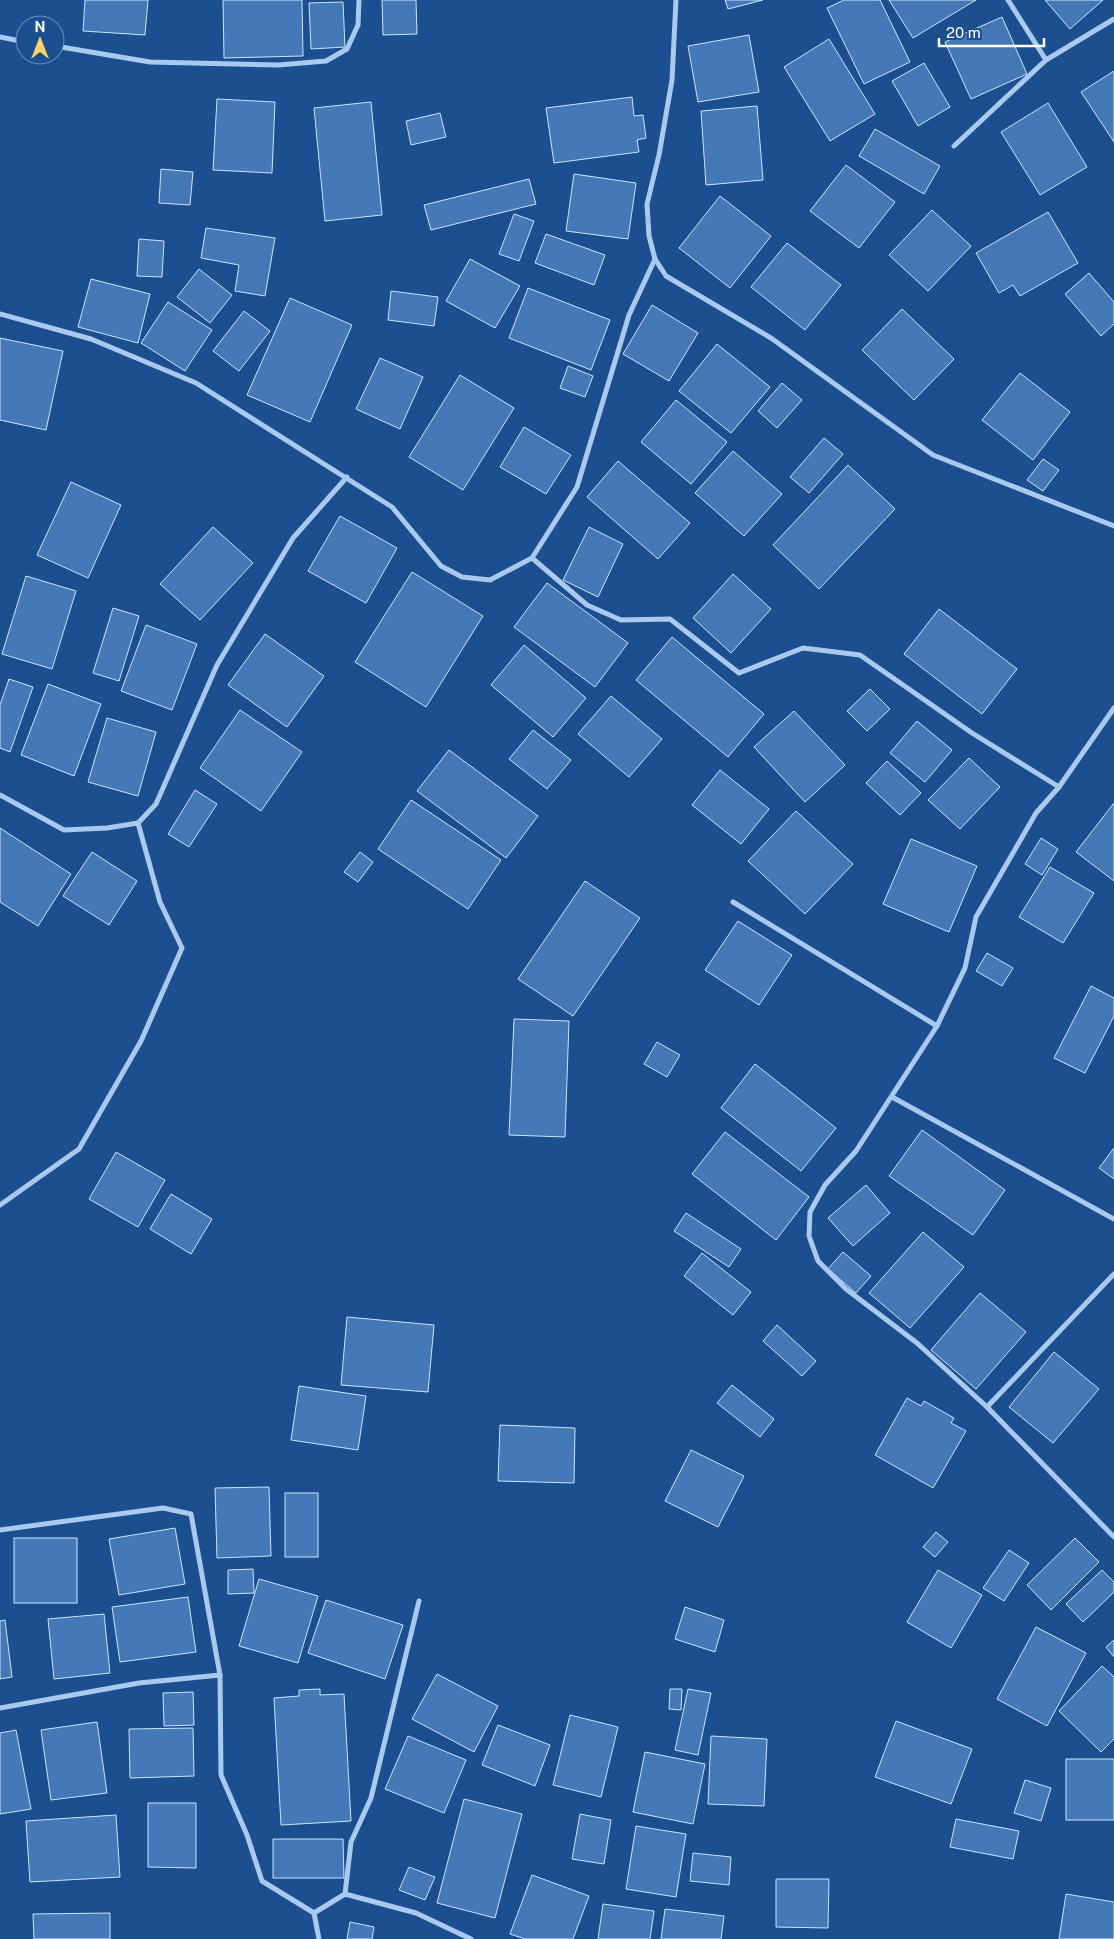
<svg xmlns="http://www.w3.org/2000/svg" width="1114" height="1939" font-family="'Public Sans',sans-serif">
  <rect width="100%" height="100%" fill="#1b4f8f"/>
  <g fill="#4478b7" stroke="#cfe3fa">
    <polygon points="85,0 148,0 145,35 83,31"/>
    <polygon points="223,0 302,0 303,56 224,58"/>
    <polygon points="382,0 416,0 417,34 383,35"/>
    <polygon points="725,0 763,0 728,9"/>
    <polygon points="844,0 880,0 910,62 864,84 827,8"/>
    <polygon points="889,0 976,0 913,38"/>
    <polygon points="1045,0 1103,0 1070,29"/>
    <polygon points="343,2 345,47 311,49 309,3"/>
    <polygon points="1002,17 1027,74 971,99 945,42"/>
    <polygon points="749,35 759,92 698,102 688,46"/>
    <polygon points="829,39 875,114 830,141 784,67"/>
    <polygon points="924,63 950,107 918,126 892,81"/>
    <polygon points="1114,71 1114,142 1081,92"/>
    <polygon points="632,97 634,116 643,115 646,138 637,140 639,152 554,163 546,108"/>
    <polygon points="217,99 275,102 272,173 213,170"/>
    <polygon points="371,102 382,215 325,221 314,108"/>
    <polygon points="1048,103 1087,167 1040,195 1001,132"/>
    <polygon points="757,106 763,180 706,185 701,111"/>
    <polygon points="440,113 446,137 411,145 406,121"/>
    <polygon points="875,129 940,166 924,194 859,156"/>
    <polygon points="846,165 895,202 859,248 810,211"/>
    <polygon points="161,169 193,172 190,205 159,203"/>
    <polygon points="574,174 636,183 628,239 566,231"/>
    <polygon points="529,179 536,204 431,230 424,205"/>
    <polygon points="720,196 771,236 730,288 679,248"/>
    <polygon points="932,210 971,246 928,291 889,255"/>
    <polygon points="1048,212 1078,263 1020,296 1013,285 999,293 976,253"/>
    <polygon points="514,214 534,221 519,261 499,254"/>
    <polygon points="206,228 275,238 265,296 235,291 239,265 201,258"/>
    <polygon points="546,234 605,255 594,285 535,263"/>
    <polygon points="139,239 164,241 162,277 137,276"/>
    <polygon points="787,243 841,285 805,330 751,287"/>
    <polygon points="470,259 520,286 495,328 446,301"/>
    <polygon points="199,269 232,295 210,323 177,297"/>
    <polygon points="1089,273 1114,302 1114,324 1101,336 1065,294"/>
    <polygon points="91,279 150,294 138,343 78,327"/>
    <polygon points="528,288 610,320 591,370 509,338"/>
    <polygon points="391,291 438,297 434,326 388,320"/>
    <polygon points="290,298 352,325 310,422 247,395"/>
    <polygon points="168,302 212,330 185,371 141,343"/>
    <polygon points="652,305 698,333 669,381 623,354"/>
    <polygon points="902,309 954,359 914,400 862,350"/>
    <polygon points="244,311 270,331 239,371 213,351"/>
    <polygon points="0,338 63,351 46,430 0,420"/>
    <polygon points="717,344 770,387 731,433 679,391"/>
    <polygon points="380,358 423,377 400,429 356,409"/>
    <polygon points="568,366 593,376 585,397 560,388"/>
    <polygon points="1020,373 1070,412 1033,460 982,420"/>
    <polygon points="460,375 514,408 463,490 409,457"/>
    <polygon points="782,383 802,400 777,428 758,411"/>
    <polygon points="676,400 727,442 691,484 641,442"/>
    <polygon points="524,427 571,455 546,494 500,467"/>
    <polygon points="824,438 843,454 809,493 790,477"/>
    <polygon points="733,451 782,494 744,536 695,493"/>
    <polygon points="1043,459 1059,470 1043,491 1027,480"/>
    <polygon points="618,461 690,523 658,559 587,497"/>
    <polygon points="848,465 895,509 819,589 773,545"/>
    <polygon points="71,482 121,505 88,578 37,555"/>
    <polygon points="340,516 397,548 366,603 308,571"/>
    <polygon points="213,527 253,563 200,620 160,584"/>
    <polygon points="589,527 623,544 598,597 563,580"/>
    <polygon points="412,572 483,616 426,707 355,662"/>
    <polygon points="733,574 771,609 731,653 693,618"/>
    <polygon points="26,576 76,591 52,669 2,654"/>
    <polygon points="547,583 628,643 595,687 514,627"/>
    <polygon points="113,608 139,616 119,681 93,673"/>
    <polygon points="939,609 1017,669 982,714 904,654"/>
    <polygon points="146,625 197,644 172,710 121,691"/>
    <polygon points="265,634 324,676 287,727 228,685"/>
    <polygon points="672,637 764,714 728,757 636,680"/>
    <polygon points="524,645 586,698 553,737 491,685"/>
    <polygon points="9,679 33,687 10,752 0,748 0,705"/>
    <polygon points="48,684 101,704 74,776 21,755"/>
    <polygon points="870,689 890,709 867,731 847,711"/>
    <polygon points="611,696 662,739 629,777 578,734"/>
    <polygon points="240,710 302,752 261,811 200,768"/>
    <polygon points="794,711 845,765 805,802 754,747"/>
    <polygon points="107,718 156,732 138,796 88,782"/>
    <polygon points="917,721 952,750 925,782 890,753"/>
    <polygon points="533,730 571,760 547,789 509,759"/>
    <polygon points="449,750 538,816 506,858 417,791"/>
    <polygon points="969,758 1000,787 960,829 928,800"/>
    <polygon points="887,761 921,793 900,815 866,783"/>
    <polygon points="720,770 769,809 741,844 692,805"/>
    <polygon points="195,790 217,804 189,847 168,834"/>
    <polygon points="411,800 501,860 468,909 378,849"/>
    <polygon points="1114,803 1114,881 1076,852"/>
    <polygon points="796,811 853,864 805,914 748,861"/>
    <polygon points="0,828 71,874 38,926 0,902"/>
    <polygon points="1041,838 1058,849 1042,875 1025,864"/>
    <polygon points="911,839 977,866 949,932 883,904"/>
    <polygon points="92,852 137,881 109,925 63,896"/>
    <polygon points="360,852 373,862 358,882 344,872"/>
    <polygon points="1050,867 1094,893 1063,943 1019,917"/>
    <polygon points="585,881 640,918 573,1016 518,979"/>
    <polygon points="738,921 792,955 759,1005 705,970"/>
    <polygon points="987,953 1013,968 1002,986 976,971"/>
    <polygon points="1091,986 1114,998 1114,1016 1085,1073 1054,1058"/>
    <polygon points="514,1019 569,1021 565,1137 509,1135"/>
    <polygon points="657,1042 680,1055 667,1077 644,1064"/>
    <polygon points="755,1064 836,1128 801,1171 721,1108"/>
    <polygon points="922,1130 1005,1190 973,1235 889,1176"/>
    <polygon points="725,1132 809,1197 776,1240 692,1174"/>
    <polygon points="1114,1148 1114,1179 1099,1168"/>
    <polygon points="116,1152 165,1180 138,1227 89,1199"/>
    <polygon points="866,1185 890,1213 853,1246 828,1218"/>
    <polygon points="171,1194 212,1219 191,1254 150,1229"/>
    <polygon points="686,1213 741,1249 729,1267 674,1231"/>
    <polygon points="923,1232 964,1267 910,1328 869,1293"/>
    <polygon points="843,1252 871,1276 856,1293 828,1269"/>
    <polygon points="702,1253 751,1292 733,1315 684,1276"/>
    <polygon points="980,1293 1026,1332 976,1389 931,1350"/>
    <polygon points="347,1317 434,1325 428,1392 341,1385"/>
    <polygon points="777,1325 816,1361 802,1376 763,1341"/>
    <polygon points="1054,1352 1099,1389 1053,1443 1009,1407"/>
    <polygon points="732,1385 774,1419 760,1437 717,1403"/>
    <polygon points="299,1386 366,1396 358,1450 291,1440"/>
    <polygon points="907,1398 921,1406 924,1401 954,1418 951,1423 966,1431 933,1488 875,1455"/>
    <polygon points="500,1425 575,1428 574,1483 498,1481"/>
    <polygon points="691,1450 744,1476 718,1527 665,1501"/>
    <polygon points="269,1487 271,1556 217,1558 215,1488"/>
    <rect x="285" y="1493" width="33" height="64"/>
    <polygon points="175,1528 185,1584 119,1595 109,1539"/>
    <polygon points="936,1532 948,1542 935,1557 923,1547"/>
    <rect x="14" y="1538" width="63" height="65"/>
    <polygon points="1075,1538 1099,1562 1051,1610 1027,1585"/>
    <polygon points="1009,1550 1029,1563 1004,1601 983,1588"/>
    <polygon points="253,1569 254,1593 228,1594 228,1570"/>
    <polygon points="938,1570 982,1595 951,1648 907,1622"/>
    <polygon points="1102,1570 1114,1582 1114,1592 1083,1622 1066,1604"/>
    <polygon points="259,1579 318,1596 298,1663 239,1646"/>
    <polygon points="188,1597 196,1652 120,1662 112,1607"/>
    <polygon points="326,1600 403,1625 385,1679 308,1653"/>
    <polygon points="685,1607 724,1620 715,1652 675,1639"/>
    <polygon points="104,1614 110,1673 54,1679 48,1619"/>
    <polygon points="5,1620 12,1677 0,1679 0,1621"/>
    <polygon points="1036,1627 1086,1653 1047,1726 997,1699"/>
    <polygon points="1114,1640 1114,1657 1106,1647"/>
    <polygon points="1102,1666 1114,1677 1114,1739 1101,1752 1059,1711"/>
    <polygon points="437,1674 498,1706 474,1752 412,1719"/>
    <polygon points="320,1689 320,1695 344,1694 351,1821 281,1825 274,1698 299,1696 299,1690"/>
    <polygon points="670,1689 682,1689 681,1710 669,1709"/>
    <polygon points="688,1689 711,1693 698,1755 675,1750"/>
    <polygon points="193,1692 194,1725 164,1726 163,1693"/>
    <polygon points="570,1715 618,1727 601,1797 553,1785"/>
    <polygon points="896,1721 972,1749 951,1804 875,1777"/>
    <polygon points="97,1722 107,1793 51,1800 41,1730"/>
    <polygon points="498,1725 550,1745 535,1786 482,1765"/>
    <polygon points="193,1728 194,1776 130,1778 129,1729"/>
    <polygon points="16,1730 31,1809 0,1814 0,1733"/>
    <polygon points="408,1736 466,1760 444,1813 385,1789"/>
    <polygon points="711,1736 767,1739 764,1806 708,1804"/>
    <polygon points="645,1752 705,1764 693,1824 633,1812"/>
    <rect x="1066" y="1759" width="48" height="61"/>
    <polygon points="1025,1780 1051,1788 1041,1821 1014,1813"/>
    <polygon points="464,1799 522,1814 495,1918 437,1903"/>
    <polygon points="148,1803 196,1803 196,1868 148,1867"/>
    <polygon points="580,1814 611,1820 604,1864 572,1859"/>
    <polygon points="116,1815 120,1877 30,1882 26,1821"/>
    <polygon points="956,1819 1019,1831 1013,1859 950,1847"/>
    <polygon points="636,1826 686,1834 676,1897 626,1889"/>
    <polygon points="273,1839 343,1839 344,1878 273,1878"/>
    <polygon points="693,1853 731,1857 729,1885 690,1881"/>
    <polygon points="409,1867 435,1877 425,1900 399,1890"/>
    <polygon points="532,1875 589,1896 573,1939 525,1939 510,1934"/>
    <polygon points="776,1879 829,1879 828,1928 776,1927"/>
    <polygon points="1066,1894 1114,1902 1114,1939 1059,1939"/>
    <polygon points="603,1904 654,1911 650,1939 598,1939"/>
    <polygon points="665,1909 724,1916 721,1939 661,1939"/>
    <polygon points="110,1913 110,1939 34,1939 33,1914"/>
    <polygon points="350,1922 374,1927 372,1939 347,1939"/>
  </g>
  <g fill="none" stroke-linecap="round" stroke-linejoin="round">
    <g stroke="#a9c9ee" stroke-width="5">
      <polyline points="676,0 672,80 659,155 647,204 649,236 655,259 666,276 771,338 933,455 1114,526"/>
      <polyline points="1008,0 1046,60"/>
      <polyline points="0,37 25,42"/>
      <polyline points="55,46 150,62 278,65 326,61 347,49 358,25 359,0"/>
      <polyline points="954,146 1046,60 1114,19"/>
      <polyline points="0,314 91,339 196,383 392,507 441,566 462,577 490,580 532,558 577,487 629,315 655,259"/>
      <polyline points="532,558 587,605 621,620 670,619 739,673 803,648 860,655 972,733 1059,787"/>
      <polyline points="1114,708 1059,787 1036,813 976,917 965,968 937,1026 856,1151 825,1185 810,1212 809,1236 818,1261 846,1289 917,1343 987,1407 1114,1537"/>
      <polyline points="0,795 64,830 107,828 138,823 156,804 217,665 293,538 347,477"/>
      <polyline points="733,902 937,1026"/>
      <polyline points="892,1097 1114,1219"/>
      <polyline points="0,1205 79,1149 141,1041 182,948 160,902 138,823"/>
      <polyline points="987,1407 1114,1274"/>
      <polyline points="0,1530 163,1508 191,1514 220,1675"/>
      <polyline points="0,1708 139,1683 220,1675 221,1775 247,1835 262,1881 314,1913 319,1939"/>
      <polyline points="345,1894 416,1913 471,1939"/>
      <polyline points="314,1913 345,1894 351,1842 371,1798 419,1601"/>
    </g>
  </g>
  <g transform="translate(40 40)"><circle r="24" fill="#1b4f8f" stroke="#7695bc"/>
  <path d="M0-4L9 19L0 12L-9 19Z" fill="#ffd166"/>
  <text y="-8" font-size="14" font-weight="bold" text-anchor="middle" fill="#ffffff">N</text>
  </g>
  <path d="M939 38v8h105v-8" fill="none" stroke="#ffffff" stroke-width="2.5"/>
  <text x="946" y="38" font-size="15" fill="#ffffff" stroke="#1b4f8f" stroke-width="4" paint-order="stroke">20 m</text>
</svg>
